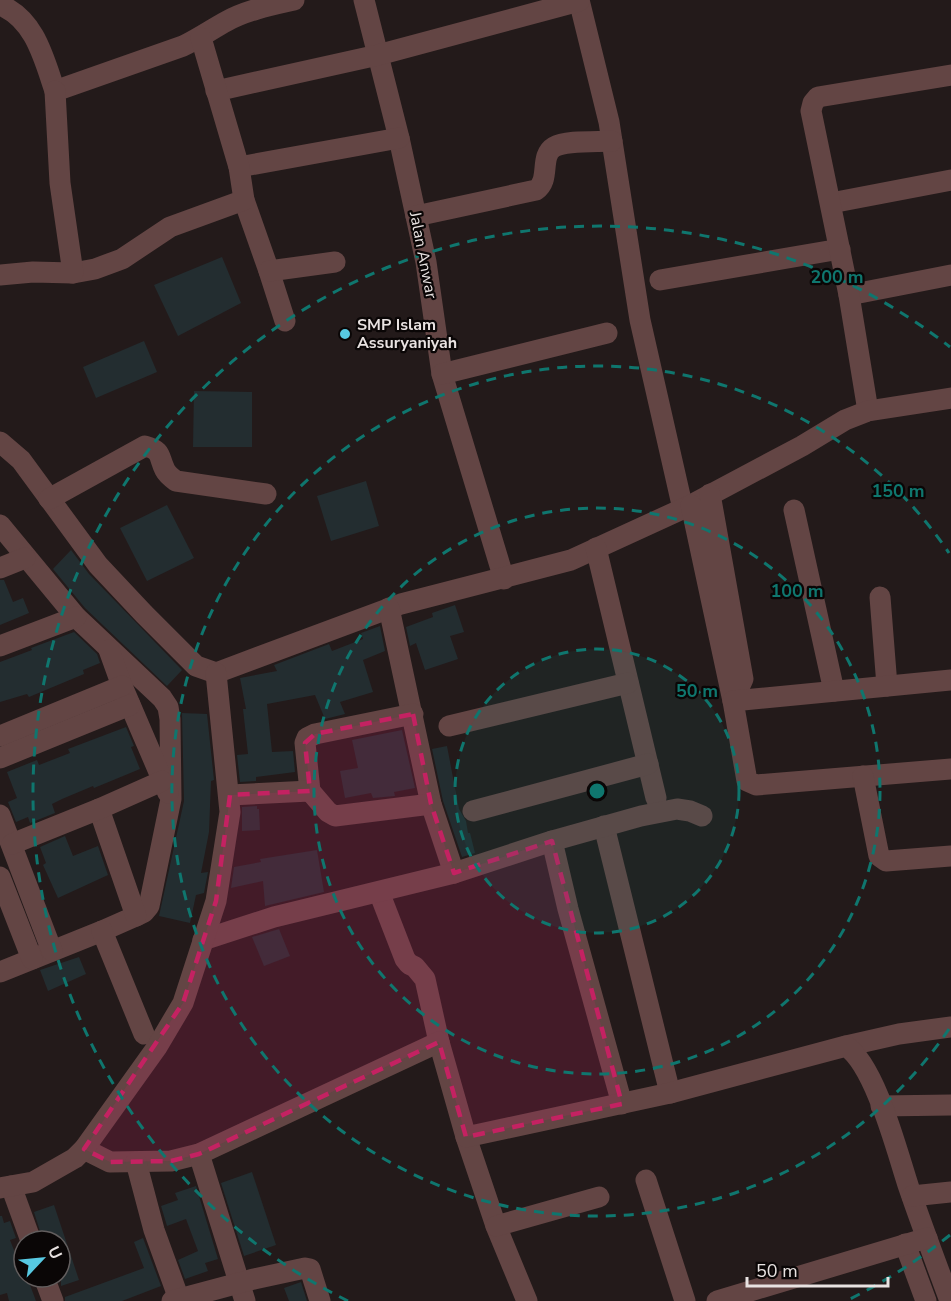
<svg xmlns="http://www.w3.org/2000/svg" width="951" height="1301" font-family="'Nunito Sans',sans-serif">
  <rect width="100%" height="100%" fill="#231a1a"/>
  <g fill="#232d30">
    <polygon points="222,257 241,303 178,336 154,285"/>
    <polygon points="144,341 157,372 96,398 83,367"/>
    <polygon points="194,391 252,392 252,447 193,447"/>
    <polygon points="366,481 379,526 331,541 317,496"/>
    <polygon points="167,505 194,558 147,581 120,528"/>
    <polygon points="71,550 89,574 182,670 167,686 85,608 53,569"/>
    <polygon points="0,580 4,580 13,602 23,598 29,613 0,625"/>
    <polygon points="455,605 464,632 450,636 458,659 425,670 416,643 410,646 406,627 433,617 432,613"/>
    <polygon points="380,626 385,651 363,660 373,692 340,702 345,714 325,719 315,695 267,704 272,752 293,751 295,772 256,777 256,781 240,782 237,755 248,754 243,709 246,709 240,678 277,671 274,665 329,644 332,651 363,639 361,633"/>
    <polygon points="74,632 97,654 100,663 83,670 84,674 29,697 27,694 0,702 0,662 32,650 31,648"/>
    <polygon points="182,713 207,714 214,780 211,781 209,832 201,873 208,872 204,893 196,895 190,923 159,916 184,801"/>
    <polygon points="126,727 134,746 131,747 140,769 94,788 93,786 62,799 52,804 55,813 30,823 28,817 16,822 8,802 17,798 7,772 37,760 39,765 70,753 68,749"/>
    <polygon points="402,730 415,788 394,792 395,796 373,798 371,793 345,798 340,771 358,768 352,740"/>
    <polygon points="447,746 459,809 466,821 468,833 470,833 475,853 462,857 443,801 432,749"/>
    <polygon points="257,806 257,809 259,809 260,830 242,831 242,807"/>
    <polygon points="65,836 73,856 98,846 108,875 58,898 43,865 46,863 40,847"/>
    <polygon points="317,850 324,892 265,906 263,881 231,888 234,867 261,862 260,859"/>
    <polygon points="279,929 290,956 264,966 252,937"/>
    <polygon points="79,957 86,974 48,991 40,970"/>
    <polygon points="252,1172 276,1245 244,1256 221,1183"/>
    <polygon points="196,1186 218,1259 205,1263 208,1271 185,1279 178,1260 198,1251 186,1219 167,1226 161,1206 178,1200 175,1193"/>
    <polygon points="54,1205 79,1280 61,1286 60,1241 43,1241 34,1212"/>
    <polygon points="0,1216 2,1216 4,1223 10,1221 16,1238 10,1240 21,1268 24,1267 24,1277 27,1277 36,1301 9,1301 7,1293 0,1295"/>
    <polygon points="143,1238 161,1286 122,1301 65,1301 65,1297 144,1268 134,1242"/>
    <polygon points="301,1282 307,1301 289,1301 284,1288"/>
  </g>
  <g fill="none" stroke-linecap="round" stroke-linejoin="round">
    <g stroke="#634544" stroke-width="21">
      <polyline points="364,0 399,138 426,262 442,374 504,579"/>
      <polyline points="579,0 609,122 640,320 683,509"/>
      <path d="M0,5c35,14 44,54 55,86l128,-45c15,-7 29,-17 44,-25 20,-11 45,-16 67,-21"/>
      <polyline points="216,91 378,55 579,1"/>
      <polyline points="239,167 399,138"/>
      <polyline points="244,200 269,271 285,321"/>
      <polyline points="831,203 951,180"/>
      <path d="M416,216l120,-26c15,-10 3,-34 18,-43 12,-7 43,-5 58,-6"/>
      <polyline points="269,271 335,262"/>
      <polyline points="73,273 95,269 122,259 170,227 244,200 239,167 201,38"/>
      <polyline points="0,275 33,272 73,273 60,183 55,91"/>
      <polyline points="660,280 840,249"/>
      <polyline points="849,295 951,275"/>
      <polyline points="442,374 607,333"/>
      <polyline points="868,411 849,295 811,111 813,103 818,97 951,75"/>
      <polyline points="0,442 21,460 98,565 144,614 196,666 216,673 401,604 571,560 691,505 802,446 845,420 868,411 951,398"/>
      <path d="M49,499l96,-53c18,5 13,10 20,24 2,4 7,8 11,11l90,13"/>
      <polyline points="691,505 733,701 743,679 710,494"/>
      <polyline points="794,510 834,691"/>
      <polyline points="0,525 76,617 162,698 168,707 170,719 171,799 149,906 144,912 136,916 102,931 0,972"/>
      <polyline points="596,548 656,798"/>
      <polyline points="0,568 25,558"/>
      <polyline points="880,597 887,686"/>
      <polyline points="389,608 431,804 454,873"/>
      <polyline points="0,646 76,617"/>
      <polyline points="109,650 122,686 168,793"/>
      <polyline points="951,680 733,701 747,781 756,785 951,769"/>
      <polyline points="413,714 315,734 307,738 305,743 310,791 328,812 335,816 431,804"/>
      <polyline points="449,726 628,683"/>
      <polyline points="0,736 122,686"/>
      <polyline points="0,758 130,705"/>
      <polyline points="863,776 879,856 886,861 951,856"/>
      <polyline points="230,795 310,791"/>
      <polyline points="99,809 136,916"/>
      <polyline points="473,811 648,764"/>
      <polyline points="0,815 52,951"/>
      <polyline points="604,826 670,1093"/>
      <polyline points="552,841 568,909 622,1104"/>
      <polyline points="12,844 99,809 162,781"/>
      <polyline points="0,877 32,959"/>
      <polyline points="379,892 405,959 409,964 415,967 425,979 439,1042 466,1137 496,1226 527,1301"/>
      <polyline points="102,931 144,1034"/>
      <polyline points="203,940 274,917 454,873 552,841 641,816 677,809 690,811 702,816"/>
      <polyline points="846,1046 899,1034 951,1027"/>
      <polyline points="881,1106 951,1105"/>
      <path d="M466,1137l204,-44 176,-47c30,21 51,106 63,142 13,38 27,75 41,113"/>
      <polyline points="84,1149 110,1162 171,1161 199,1154 439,1042"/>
      <polyline points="199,1154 245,1301"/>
      <polyline points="136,1162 154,1230 179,1299"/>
      <polyline points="646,1180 685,1301"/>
      <polyline points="11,1186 31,1241"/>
      <polyline points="0,1188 33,1182 75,1158 84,1149 157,1047 183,1003 216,901 230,812 216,673"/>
      <polyline points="912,1196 951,1192"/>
      <polyline points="496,1226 599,1197"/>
      <polyline points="905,1244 926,1301"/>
      <polyline points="44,1277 53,1301"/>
      <polyline points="172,1301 254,1279 305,1268 310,1269 320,1301"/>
      <polyline points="717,1301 927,1238"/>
    </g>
  </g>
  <path fill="#c42262" fill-opacity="0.2" stroke="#c42262" stroke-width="4.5" stroke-dasharray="12 8" stroke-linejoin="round" d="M413,714l18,90 23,69 98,-32 70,263 -156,33 -27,-95 -240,112 -28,7 -61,1 -26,-13 99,-146 33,-102 14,-106 80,-4 -5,-48 10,-9z"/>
  <circle cx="597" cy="791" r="142" fill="#0f766e" fill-opacity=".12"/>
  <g fill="none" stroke="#0f766e" stroke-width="3" stroke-dasharray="10 8">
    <circle cx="597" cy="791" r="142"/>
    <circle cx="597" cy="791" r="283"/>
    <path d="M949 1029A425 425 0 1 1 949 553"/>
    <path d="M950 1235A567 567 0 0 1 846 1301M348 1301A567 567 0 1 1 950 347"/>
  </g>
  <circle fill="#57c9e2" stroke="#0a0606" stroke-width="2" cx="345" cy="334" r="6"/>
  <g text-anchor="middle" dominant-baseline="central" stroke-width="4.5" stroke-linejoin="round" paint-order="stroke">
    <g font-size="16" fill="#e8e2e1" stroke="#0a0606">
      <text transform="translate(423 255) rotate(79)">Jalan Anwar</text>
    </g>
    <g font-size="16" font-weight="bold" fill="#e8e2e1" stroke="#0a0606" text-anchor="start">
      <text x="357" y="325">SMP Islam<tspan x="357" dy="18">Assuryaniyah</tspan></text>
    </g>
  </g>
  <circle cx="597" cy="791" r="9" fill="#0f766e" stroke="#0a0606" stroke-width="3"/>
  <g font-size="18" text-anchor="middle" font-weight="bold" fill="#0f766e" stroke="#0a0606" stroke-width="4.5" stroke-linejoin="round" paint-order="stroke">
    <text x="837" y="283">200 m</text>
    <text x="898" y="497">150 m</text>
    <text x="797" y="597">100 m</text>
    <text x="697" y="697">50 m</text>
  </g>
  <g transform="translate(42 1259) rotate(64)"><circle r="28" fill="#0a0606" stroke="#635e5e" stroke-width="1.5"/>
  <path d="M0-4.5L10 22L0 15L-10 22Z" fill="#57c9e2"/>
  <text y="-9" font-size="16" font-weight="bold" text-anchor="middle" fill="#e8e2e1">U</text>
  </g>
  <path d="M747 1277v9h141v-9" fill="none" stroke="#e8e2e1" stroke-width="3"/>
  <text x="756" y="1277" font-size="18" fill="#e8e2e1" stroke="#0a0606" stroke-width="4.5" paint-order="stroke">50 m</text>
</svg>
